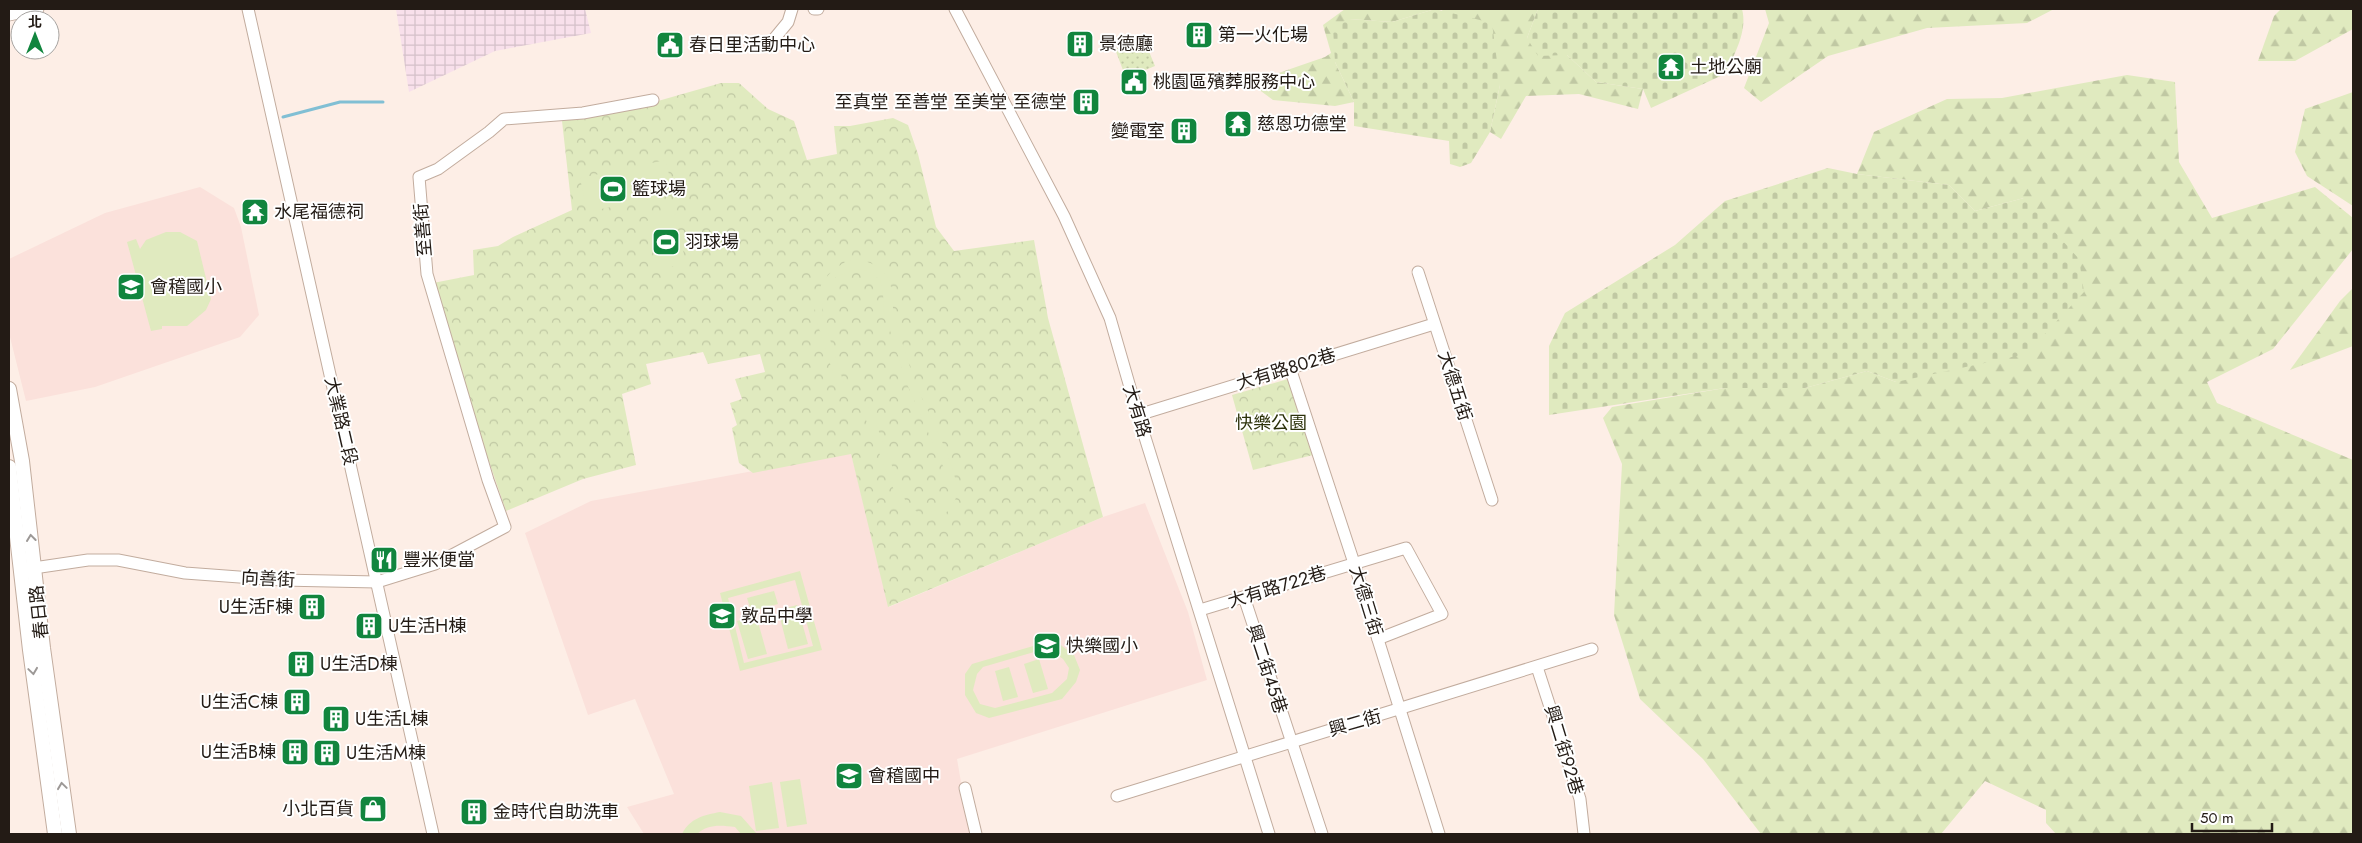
<svg xmlns="http://www.w3.org/2000/svg" width="2362" height="843" font-family="Jost,'Noto Sans TC',sans-serif">
  <defs>
    <pattern id="industrial-grid" width="8" height="8" patternUnits="userSpaceOnUse" patternTransform="scale(1.25)"><rect width="8" height="8" fill="#f8e0eb"/><path d="M0 4h8M4 0v8" fill="none" stroke="#d4c0c9"/></pattern>
    <pattern id="grass-dots" width="8" height="8" patternUnits="userSpaceOnUse" patternTransform="scale(1.25)"><rect width="8" height="8" fill="#e0eabf"/><path d="M2 2h.1M6 6h.1" fill="none" stroke="#c0c8a3" stroke-width="1.8" stroke-linecap="round"/></pattern>
    <pattern id="forest-firs" width="22" height="20" patternUnits="userSpaceOnUse" patternTransform="scale(1.25)"><rect width="22" height="20" fill="#e0eabf"/><path d="M5 1l3.5 6h-7zM16 11l3.5 6h-7z" fill="#c0c8a3"/></pattern>
    <pattern id="cemetery-stones" width="16" height="16" patternUnits="userSpaceOnUse" patternTransform="scale(1.25)"><rect width="16" height="16" fill="#e0eabf"/><path d="M2 7V4a2 2 0 0 1 4 0v3zM10 15v-3a2 2 0 0 1 4 0v3z" fill="#c0c8a3"/></pattern>
    <pattern id="park-crowns" width="20" height="18" patternUnits="userSpaceOnUse" patternTransform="scale(1.25)"><rect width="20" height="18" fill="#e0eabf"/><path d="M2 6a3 3 0 1 1 6 0M12 15a3 3 0 1 1 6 0" fill="none" stroke="#c0c8a3"/></pattern>
  </defs>
  <rect width="100%" height="100%" fill="#fdeee6"/>
  <polygon fill="url(#industrial-grid)" points="396,9 585,9 591,33 495,51 409,92"/>
  <g fill="#fbe1db">
    <polygon points="200,187 234,208 241,227 259,315 240,337 95,387 26,401 9,333 9,259 105,213"/>
    <polygon points="851,453 889,607 1103,517 1145,503 1188,612 1207,680 957,759 970,834 644,834 627,807 674,794 635,699 588,715 525,533 591,501"/>
  </g>
  <polygon fill="url(#grass-dots)" points="1143,37 1155,66 1126,78 1115,49"/>
  <g fill="url(#forest-firs)">
    <polygon points="1345,9 1435,9 1392,22 1349,19 1335,62 1354,102 1335,106 1273,100 1250,83 1325,57 1331,53 1323,25"/>
    <polygon points="1441,9 1538,9 1527,38 1567,55 1596,82 1643,89 1638,109 1579,94 1526,96 1501,139 1490,132 1500,85"/>
    <polygon points="1765,9 2054,9 2027,23 1927,28 1828,56 1761,102 1744,88 1769,23"/>
    <polygon points="2281,9 2353,9 2353,29 2295,61 2258,61 2274,16"/>
    <polygon points="2127,75 2175,82 2179,162 2212,218 2315,187 2353,218 2353,249 2273,349 2207,382 2217,403 2353,460 2353,834 2056,834 2046,823 2046,810 1985,781 1941,834 1761,834 1703,759 1640,699 1614,615 1622,464 1603,418 1612,407 1725,388 1805,388 1867,371 1896,382 2024,198 1975,211 1949,185 1857,174 1874,132 1947,99 2002,98"/>
    <polygon points="2353,92 2353,206 2307,176 2295,152 2305,109"/>
    <polygon points="2353,288 2353,346 2290,370 2340,301"/>
  </g>
  <g fill="url(#cemetery-stones)">
    <polygon points="1435,9 1492,23 1500,85 1490,132 1471,163 1460,167 1450,164 1449,141 1354,126 1354,102 1335,62 1333,27 1349,19 1392,22"/>
    <path d="M1538,9h204c6,22 -8,46 -17,65l-74,34 -8,-19 -47,-7 -29,-27 -29,1 -11,-18z"/>
    <polygon points="1828,168 1857,174 1949,185 1975,211 2024,198 2079,259 2084,292 2026,354 1896,382 1867,371 1805,388 1725,388 1549,415 1549,346 1565,313 1675,245 1725,201"/>
  </g>
  <g fill="url(#park-crowns)">
    <polygon points="721,83 739,83 768,109 794,121 807,160 837,154 834,126 850,126 893,118 908,125 918,154 936,227 954,251 1034,240 1048,318 1103,517 888,607 851,454 753,473 739,463 732,428 737,425 730,403 742,399 735,379 765,372 760,354 708,364 703,352 646,364 651,384 622,394 636,465 583,479 506,511 471,409 433,283 474,275 473,250 498,246 513,237 572,210 562,121 623,111"/>
    <polygon points="1288,379 1313,455 1253,470 1232,395"/>
  </g>
  <g fill="#e0eabf" fill-rule="evenodd">
    <polygon points="666,160 673,194 587,212 580,178"/>
    <polygon points="674,214 686,263 658,270 646,221"/>
    <polygon points="166,232 180,232 197,241 211,299 206,310 187,326 162,326 162,329 151,331 127,242 136,239 140,249 146,240"/>
    <path d="M859,259c10,3 23,8 28,17 7,12 4,25 7,37 5,22 13,44 20,66 10,27 44,87 43,113 -1,17 -21,33 -38,28 -8,-2 -13,-6 -18,-12l-37,-93 -6,-10 -20,-16 -22,-70 -2,-19 9,-19 9,-10 13,-9zM856,269l12,2 12,9 3,14 1,18 23,72 39,89 4,19 -3,9 -8,8 -17,6 -15,-10 -36,-94 -8,-11 -18,-13 -22,-70 -1,-16 9,-16 5,-8z"/>
    <path d="M800,571l22,79 -82,21 -20,-78zM795,580l18,66 -69,17 -16,-65z"/>
    <polygon points="774,591 778,604 751,611 747,598"/>
    <polygon points="797,605 808,644 788,649 778,610"/>
    <polygon points="756,615 767,654 748,659 737,621"/>
    <path d="M1054,640l20,15 6,15 -4,12 -14,17 -73,19 -13,-5 -11,-18v-21l7,-10zM1048,648l15,11 6,9 -2,11 -15,14 -57,15 -15,-4 -7,-14 4,-16 6,-7z"/>
    <polygon points="1039,659 1048,689 1033,693 1024,664"/>
    <polygon points="1009,667 1018,697 1003,701 995,671"/>
    <polygon points="800,779 807,824 787,827 780,782"/>
    <polygon points="772,782 779,828 756,831 749,786"/>
    <path d="M720,812l21,4 16,18h-16l-6,-7c-15,-2 -27,-3 -38,7h-15c8,-16 22,-19 38,-22z"/>
  </g>
  <g fill="none" stroke-linecap="round" stroke-linejoin="round">
    <polyline stroke="#81bfd4" stroke-width="3" points="283,117 340,102 383,102"/>
    <defs>
      <g id="minor">
        <polyline points="248,9 433,834"/>
        <polyline points="814,9 818,9"/>
        <polyline points="955,9 1064,216 1110,318 1138,415 1269,834"/>
        <polyline points="9,15 38,9"/>
        <polyline points="769,45 788,22 792,9"/>
        <polyline points="1418,272 1492,500"/>
        <polyline points="1290,368 1354,563 1439,834"/>
        <polyline points="1138,415 1434,324"/>
        <polyline points="27,569 88,560 118,560 185,573 281,580 377,582 435,564 505,527 488,480 427,274 419,177 438,169 489,132 504,119 583,113 653,100"/>
        <polyline points="1244,597 1322,834"/>
        <polyline points="1200,610 1406,548 1442,614 1378,639"/>
        <polyline points="1537,667 1580,799 1584,834"/>
        <polyline points="965,788 976,834"/>
        <path d="M1117,796c158,-50 317,-97 475,-147"/>
      </g>
      <g id="major">
        <polyline points="9,389 22,461 43,648 69,834"/>
        <polyline points="9,467 30,650 55,834"/>
      </g>
    </defs>
    <use href="#minor" stroke="#c2ac9e" stroke-width="13"/>
    <use href="#major" stroke="#c2ac9e" stroke-width="16"/>
    <use href="#minor" stroke="#fff" stroke-width="11"/>
    <use href="#major" stroke="#fff" stroke-width="14"/>
  </g>
  <defs><path id="oneway-chevron" d="M-2-3.5L2.5 0L-2 3.5" fill="none" stroke-width="1.6" stroke-linecap="round" stroke-linejoin="round" transform="scale(1.25)"/></defs>
  <g stroke="#9c9896">
    <use href="#oneway-chevron" transform="translate(31 538) rotate(-97)"/>
    <use href="#oneway-chevron" transform="translate(33 671) rotate(82)"/>
    <use href="#oneway-chevron" transform="translate(62 786) rotate(-98)"/>
  </g>
  <defs>
    <symbol id="building-square" viewBox="-11 -11 22 22"><rect x="-9" y="-9" width="18" height="18" rx="4" fill="#11853e" stroke="#fff"/><path d="M-4-6H4V6H1V3H-1V6H-4ZM-2.5-4.3h1.7v1.8h-1.7ZM.8-4.3h1.7v1.8H.8ZM-2.5-1h1.7V.8h-1.7ZM.8-1h1.7V.8H.8Z" fill="#fff"/></symbol>
    <symbol id="civic-square" viewBox="-11 -11 22 22"><rect x="-9" y="-9" width="18" height="18" rx="4" fill="#11853e" stroke="#fff"/><path d="M-.6-6.5H3V-4.5H.6V-3L4-1V1h2V6H-6V1h2V-1L-.6-3ZM-1.2 2.5V6h2.4V2.5Z" fill="#fff"/></symbol>
    <symbol id="temple-square" viewBox="-11 -11 22 22"><rect x="-9" y="-9" width="18" height="18" rx="4" fill="#11853e" stroke="#fff"/><path d="M0-6L5-2H3V0L6.5 2.5H4V6H1.5V3h-3V6H-4V2.5H-6.5L-3 0V-2H-5Z" fill="#fff"/></symbol>
    <symbol id="stadium-square" viewBox="-11 -11 22 22"><rect x="-9" y="-9" width="18" height="18" rx="4" fill="#11853e" stroke="#fff"/><path d="M0-5a6.5 5 0 1 0 0 10a6.5 5 0 1 0 0-10ZM-3.5-1.8h7v3.6h-7Z" fill="#fff"/></symbol>
    <symbol id="school-square" viewBox="-11 -11 22 22"><rect x="-9" y="-9" width="18" height="18" rx="4" fill="#11853e" stroke="#fff"/><path d="M0-5L7-2L0 1L-7-2ZM-4 1L0 2.5L4 1V4Q0 6-4 4Z" fill="#fff"/></symbol>
    <symbol id="restaurant-square" viewBox="-11 -11 22 22"><rect x="-9" y="-9" width="18" height="18" rx="4" fill="#11853e" stroke="#fff"/><path d="M-5-6h1v4h1v-4h1v4h1v-4h1v5L-1.5 .5V6h-2V.5L-5-1ZM5-6V6H3V1.5H1.5Q1.5-4 5-6Z" fill="#fff"/></symbol>
    <symbol id="shop-square" viewBox="-11 -11 22 22"><rect x="-9" y="-9" width="18" height="18" rx="4" fill="#11853e" stroke="#fff"/><path d="M-5-2.5h2.3a2.7 3.5 0 0 1 5.4 0H5L5.5 6h-11ZM-1.5-2.5h3a1.5 2.3 0 0 0-3 0Z" fill="#fff"/></symbol>
  </defs>
  <g fill-rule="evenodd">
    <use href="#building-square" x="1183" y="19" width="32" height="32"/>
    <use href="#building-square" x="1064" y="28" width="32" height="32"/>
    <use href="#civic-square" x="654" y="29" width="32" height="32"/>
    <use href="#temple-square" x="1655" y="51" width="32" height="32"/>
    <use href="#civic-square" x="1118" y="66" width="32" height="32"/>
    <use href="#building-square" x="1070" y="86" width="32" height="32"/>
    <use href="#temple-square" x="1222" y="108" width="32" height="32"/>
    <use href="#building-square" x="1168" y="115" width="32" height="32"/>
    <use href="#stadium-square" x="597" y="173" width="32" height="32"/>
    <use href="#temple-square" x="239" y="196" width="32" height="32"/>
    <use href="#stadium-square" x="650" y="226" width="32" height="32"/>
    <use href="#school-square" x="115" y="271" width="32" height="32"/>
    <use href="#restaurant-square" x="368" y="544" width="32" height="32"/>
    <use href="#building-square" x="296" y="591" width="32" height="32"/>
    <use href="#school-square" x="706" y="600" width="32" height="32"/>
    <use href="#building-square" x="353" y="610" width="32" height="32"/>
    <use href="#school-square" x="1031" y="630" width="32" height="32"/>
    <use href="#building-square" x="285" y="648" width="32" height="32"/>
    <use href="#building-square" x="281" y="686" width="32" height="32"/>
    <use href="#building-square" x="320" y="703" width="32" height="32"/>
    <use href="#building-square" x="279" y="736" width="32" height="32"/>
    <use href="#building-square" x="311" y="737" width="32" height="32"/>
    <use href="#school-square" x="833" y="760" width="32" height="32"/>
    <use href="#shop-square" x="357" y="793" width="32" height="32"/>
    <use href="#building-square" x="458" y="796" width="32" height="32"/>
  </g>
  <g text-anchor="middle" dominant-baseline="central" stroke-width="4" stroke-linejoin="round" paint-order="stroke">
    <g font-size="18" fill="#231b15" stroke="#fff" text-anchor="start">
      <text x="1218" y="35">第一火化場</text>
      <text x="1099" y="44">景德廳</text>
      <text x="689" y="45">春日里活動中心</text>
      <text x="1690" y="67">土地公廟</text>
      <text x="1153" y="82">桃園區殯葬服務中心</text>
      <text x="1067" y="102" text-anchor="end">至真堂 至善堂 至美堂 至德堂</text>
      <text x="1257" y="124">慈恩功德堂</text>
      <text x="1165" y="131" text-anchor="end">變電室</text>
      <text x="632" y="189">籃球場</text>
      <text x="274" y="212">水尾福德祠</text>
      <text x="685" y="242">羽球場</text>
      <text x="150" y="287">會稽國小</text>
      <text x="403" y="560">豐米便當</text>
      <text x="293" y="607" text-anchor="end">U生活F棟</text>
      <text x="741" y="616">敦品中學</text>
      <text x="388" y="626">U生活H棟</text>
      <text x="1066" y="646">快樂國小</text>
      <text x="320" y="664">U生活D棟</text>
      <text x="278" y="702" text-anchor="end">U生活C棟</text>
      <text x="355" y="719">U生活L棟</text>
      <text x="276" y="752" text-anchor="end">U生活B棟</text>
      <text x="346" y="753">U生活M棟</text>
      <text x="868" y="776">會稽國中</text>
      <text x="354" y="809" text-anchor="end">小北百貨</text>
      <text x="493" y="812">金時代自助洗車</text>
    </g>
    <g font-size="18" fill="#231b15" stroke="#fff">
      <text transform="translate(423 230) rotate(-95)">至善街</text>
      <text transform="translate(1286 369) rotate(-17)">大有路802巷</text>
      <text transform="translate(1455 386) rotate(72)">大德五街</text>
      <text transform="translate(1137 411) rotate(73)">大有路</text>
      <text transform="translate(341 421) rotate(77)">大業路二段</text>
      <text transform="translate(268 579) rotate(3)">向善街</text>
      <text transform="translate(1277 587) rotate(-17)">大有路722巷</text>
      <text transform="translate(1366 601) rotate(73)">大德三街</text>
      <text transform="translate(39 612) rotate(-96)">春日路</text>
      <text transform="translate(1267 669) rotate(72)">興二街45巷</text>
      <text transform="translate(1355 723) rotate(-16)">興二街</text>
      <text transform="translate(1564 750) rotate(73)">興二街92巷</text>
    </g>
    <g font-size="18" fill="#2c320a" stroke="#fff">
      <text x="1271" y="423">快樂公園</text>
    </g>
  </g>
  <rect width="2362" height="843" fill="none" stroke="#231b15" stroke-width="20"/>
  <g transform="translate(35 35)"><circle r="24" fill="#ffffff" stroke="#a7a4a1"/>
  <path d="M0-4L9 19L0 12L-9 19Z" fill="#11853e"/>
  <text y="-8" font-size="14" font-weight="bold" text-anchor="middle" fill="#231b15">北</text>
  </g>
  <path d="M2192 823v8h80v-8" fill="none" stroke="#231b15" stroke-width="2.5"/>
  <text x="2200" y="823" font-size="15" fill="#231b15" stroke="#ffffff" stroke-width="4" paint-order="stroke">50 m</text>
</svg>
